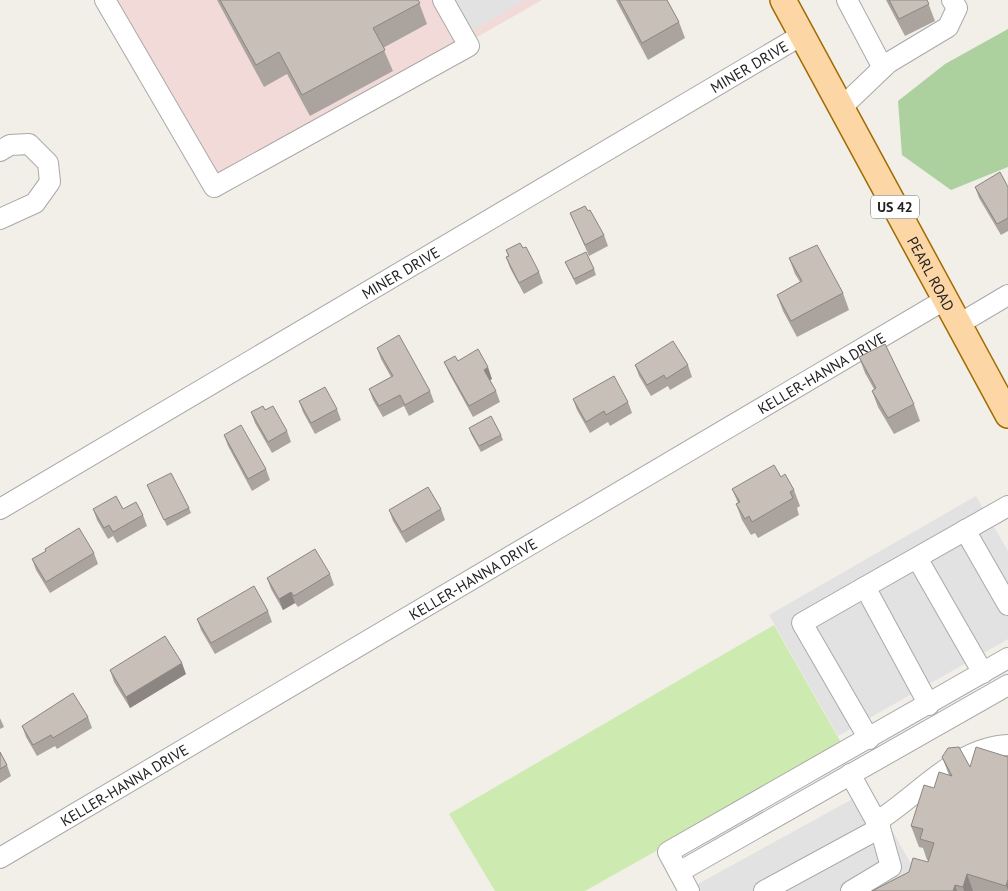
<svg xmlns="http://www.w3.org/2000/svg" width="1008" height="891" font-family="'PT Sans',sans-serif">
  <rect width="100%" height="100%" fill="#f2efe9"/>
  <polygon fill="#f2dad9" points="104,0 542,0 214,187"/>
  <polygon fill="#cdebb0" points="774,625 843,746 585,891 495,891 449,814"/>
  <polygon fill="#add19e" points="1008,29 1008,167 951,190 902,155 898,101 945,64"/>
  <g fill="#e2e2e2">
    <polygon points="443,0 525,0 463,36"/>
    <polygon points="976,496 1008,551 1008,639 838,736 769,615"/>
    <polygon points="869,790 914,869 876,891 685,891"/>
  </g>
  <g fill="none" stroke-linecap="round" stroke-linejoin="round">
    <defs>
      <g id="minor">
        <polyline points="105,0 214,187 469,46 443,0"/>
        <polyline points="847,0 883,68"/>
        <polyline points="841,108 888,63 948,27 957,8 952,0"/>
        <polyline points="0,151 10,145 29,144 48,163 50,182 35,203 0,219"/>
        <polyline points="959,324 1008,295"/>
        <path id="s1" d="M0,509l802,-474"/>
        <polyline points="965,530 1008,605"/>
        <polyline points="917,558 983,673"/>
        <polyline points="865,587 802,623 869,739"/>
        <polyline points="929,705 865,587 1008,506"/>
        <path d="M876,822c41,-25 80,-75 132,-77"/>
        <path id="s2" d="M0,858l946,-559"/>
        <polyline points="679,872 1008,685"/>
        <polyline points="689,891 668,852 1008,658"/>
        <polyline points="764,891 880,828 850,774"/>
        <polyline points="851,891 891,867 880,828"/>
      </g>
      <g id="major">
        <path id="s3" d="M783,0l225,415"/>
      </g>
    </defs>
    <use href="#minor" stroke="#a9a9a9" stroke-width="22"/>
    <use href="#major" stroke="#a06b00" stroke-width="28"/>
    <use href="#minor" stroke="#fff" stroke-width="20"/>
    <use href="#major" stroke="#fcd6a4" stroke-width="25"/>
  </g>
  <g fill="#aba49e">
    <polygon points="217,0 418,0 427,24 383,48 393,71 310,116 287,74 264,87"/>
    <polygon points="616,0 667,0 679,22 685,38 648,60"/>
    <polygon points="886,0 927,0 935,21 905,36"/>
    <polygon points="975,187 1008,187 1008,231 1001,235 979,198"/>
    <polygon points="570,213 604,235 608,246 589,256 575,224"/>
    <polygon points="523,248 539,272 543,283 524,294 510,268 506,257 508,256 506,250"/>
    <polygon points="789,258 843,293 849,310 797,337 783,311 777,295 800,282 795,274"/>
    <polygon points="565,262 594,269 596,275 576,285"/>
    <polygon points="377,348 430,391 434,402 409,416 404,406 383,417 373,400 369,389 391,377 381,359"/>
    <polygon points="859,357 914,404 920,421 894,434 878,407 872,391 874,389 865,373"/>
    <polygon points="458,361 492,379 490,380 496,391 500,402 473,417 449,373 444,362"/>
    <polygon points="635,365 688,365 692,377 670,390 668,386 651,396 639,376"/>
    <polygon points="573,399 628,402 632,413 610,426 608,422 590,433 577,410"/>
    <polygon points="299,401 337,409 341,420 315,434 303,412"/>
    <polygon points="265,410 287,431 291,442 272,453 255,423 251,412"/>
    <polygon points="469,428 501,435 503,440 481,452 471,434"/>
    <polygon points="224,435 266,469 270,480 252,491 228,446"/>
    <polygon points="147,485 189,508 191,513 167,526"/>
    <polygon points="732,489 794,490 800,506 797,508 799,515 758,538 755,533 751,535 742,520 736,504 738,503"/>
    <polygon points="93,509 123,509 143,515 147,526 117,543 113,536 108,539 97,520"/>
    <polygon points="441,509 445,520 406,543 393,521 389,510"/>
    <polygon points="45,549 94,553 98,564 50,593 36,570 32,559 46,551"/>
    <polygon points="330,574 334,585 298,607 295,603 283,610 271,589 267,578"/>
    <polygon points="268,611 272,622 215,654 201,630 197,619"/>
    <polygon points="110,670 186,674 130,708 114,682"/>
    <polygon points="88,717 92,728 57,749 55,746 37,756 26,737 22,726"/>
    <polygon points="0,718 4,727 0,729"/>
    <polygon points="0,752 7,765 11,776 0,783"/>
    <polygon points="942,757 970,767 1008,891 872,891 928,862 929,861 927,860 923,848 919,847 911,826 934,788 949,775"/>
  </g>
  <g fill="#8b8681">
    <polygon points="488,367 492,379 488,381 484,370"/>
    <polygon points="291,592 295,603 283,610 279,599"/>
    <polygon points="182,663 186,674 130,708 126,697"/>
    <polygon points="967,874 973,891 964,891 963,887"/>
    <polygon points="1008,879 1008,891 1006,886"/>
    <polygon points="955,885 957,891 953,891"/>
  </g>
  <g fill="#c7bfb8" stroke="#8b8681">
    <polygon points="220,0 418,0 420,3 373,28 385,50 302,95 279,52 256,65"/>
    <polygon points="619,0 667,0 679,22 642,43"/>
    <polygon points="889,0 927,0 929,4 899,19"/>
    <polygon points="1000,172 1008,187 1008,218 997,224 975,187"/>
    <polygon points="585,206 588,211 590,210 604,235 585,245 570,213"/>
    <polygon points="520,243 523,248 526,247 539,272 519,283 506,257 509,256 506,250"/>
    <polygon points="817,245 843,293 791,321 777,295 802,281 789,258"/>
    <polygon points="586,252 594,269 574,279 565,262"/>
    <polygon points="399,335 430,391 405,405 400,395 379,406 369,389 393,376 377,348"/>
    <polygon points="673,341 688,365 666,379 664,375 647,385 635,365"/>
    <polygon points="885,344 914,404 888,418 872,391 876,388 859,357"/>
    <polygon points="478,349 488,367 484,370 496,391 469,406 444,362 455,356 458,361"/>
    <polygon points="614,376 628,402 606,415 604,411 586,422 573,399"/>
    <polygon points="325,387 337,409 311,423 299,401"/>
    <polygon points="263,406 265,410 273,406 287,431 268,442 251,412"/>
    <polygon points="491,416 501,435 479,446 469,428"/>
    <polygon points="241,425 266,469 248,479 224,435"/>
    <polygon points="774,465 781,477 785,474 794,490 790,492 793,498 752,522 749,516 745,519 736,504 740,502 732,489"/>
    <polygon points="171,473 189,508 164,520 147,485"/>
    <polygon points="428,487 441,509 402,532 389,510"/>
    <polygon points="116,496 123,509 136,502 143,515 113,532 109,525 104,528 93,509"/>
    <polygon points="79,528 94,553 46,582 32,559 46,551 45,549"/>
    <polygon points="315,549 330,574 294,596 291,592 279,599 267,578"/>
    <polygon points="254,586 268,611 211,643 197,619"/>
    <polygon points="165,636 182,663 126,697 110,670"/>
    <polygon points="73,693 88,717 53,738 51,735 33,745 22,726"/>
    <polygon points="959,747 970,767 976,747 1008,757 1008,879 1006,886 967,874 963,887 955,885 953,891 872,891 909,872 913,858 928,862 934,843 920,839 923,829 911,826 924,785 934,788 939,772 952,776 942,757 948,748"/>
    <polygon points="0,752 7,765 0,769"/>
  </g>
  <g text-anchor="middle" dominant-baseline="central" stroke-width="4" stroke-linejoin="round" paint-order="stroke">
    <rect fill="#fff" stroke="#646464" stroke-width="1" x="871" y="195.5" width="48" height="23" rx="4"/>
    <g font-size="14" font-weight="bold" fill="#222">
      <text x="895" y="207">US 42</text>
    </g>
    <g font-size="15" fill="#222" stroke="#fff">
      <text stroke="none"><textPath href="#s1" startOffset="870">MINER DRIVE</textPath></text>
      <text stroke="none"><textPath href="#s1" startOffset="465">MINER DRIVE</textPath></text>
      <text stroke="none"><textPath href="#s3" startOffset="311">PEARL ROAD</textPath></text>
      <text stroke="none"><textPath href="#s2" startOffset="954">KELLER-HANNA DRIVE</textPath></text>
      <text stroke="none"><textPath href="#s2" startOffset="549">KELLER-HANNA DRIVE</textPath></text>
      <text stroke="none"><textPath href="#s2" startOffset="144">KELLER-HANNA DRIVE</textPath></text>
    </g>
  </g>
</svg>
